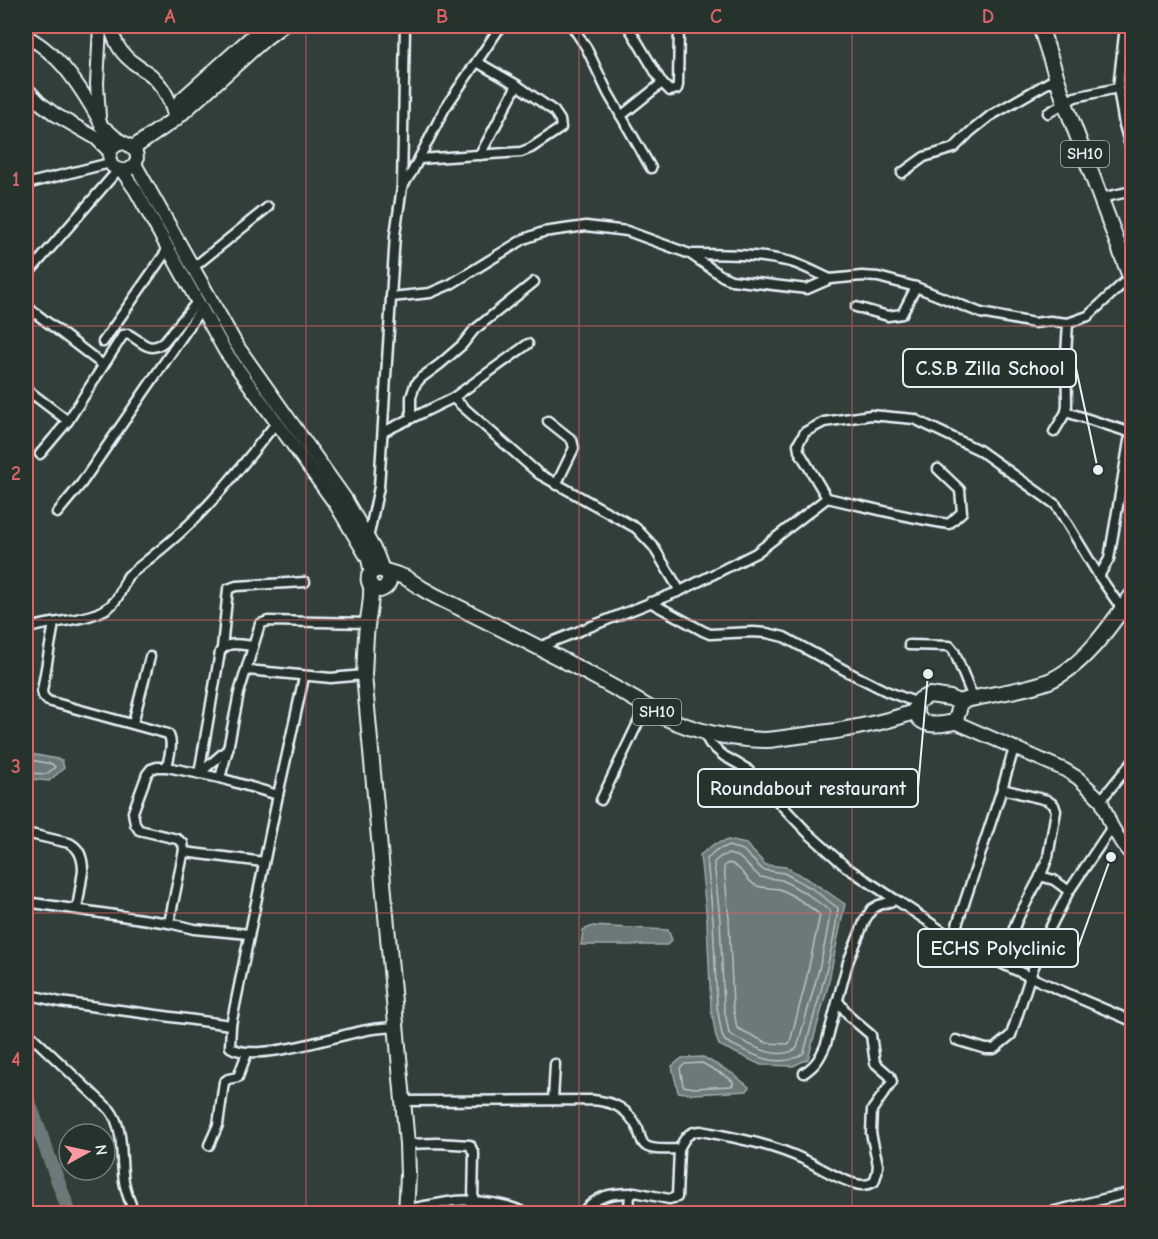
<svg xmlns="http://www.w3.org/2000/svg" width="1158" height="1239" font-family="'Comic Neue',sans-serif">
  <rect width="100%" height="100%" fill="#323e39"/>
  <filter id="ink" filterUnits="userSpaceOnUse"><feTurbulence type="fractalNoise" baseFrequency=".0167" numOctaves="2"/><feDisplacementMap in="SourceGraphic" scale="12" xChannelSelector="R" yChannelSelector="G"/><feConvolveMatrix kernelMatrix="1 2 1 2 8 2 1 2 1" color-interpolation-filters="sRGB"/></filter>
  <g filter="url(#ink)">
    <g fill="#6d7978" stroke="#9ea9ab" stroke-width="1.5">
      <polygon points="26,753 62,760 64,768 49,781 31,779 27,789 26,789"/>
      <polygon points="728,840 746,844 766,865 786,867 814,883 845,904 827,990 808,1059 793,1066 761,1065 719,1045 716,1037 711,1008 707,920 700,855 714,844"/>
      <polygon points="593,926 668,930 672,940 667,945 581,945 583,930"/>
      <polygon points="703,1057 732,1073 749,1087 747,1091 694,1094 678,1092 672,1066 682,1058"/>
    </g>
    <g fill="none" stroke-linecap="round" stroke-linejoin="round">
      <g stroke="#b7c1c5" stroke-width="1.5">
        <polyline points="26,759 52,764 55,767 47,774 31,773 26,777"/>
        <path d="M728,846l15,4 20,20 21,3 27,15 27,20c-5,49 -22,97 -34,145 -25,19 -56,-1 -79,-12l-3,-6 -5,-28 -4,-87 -6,-61 9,-9z"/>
        <path d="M728,854l11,3 21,20 22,3 25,14 23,17c-5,46 -21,92 -33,137 -19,15 -48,-4 -66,-13l-2,-2 -5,-26 -4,-87 -6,-58 6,-5z"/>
        <path d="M729,863c12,3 16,16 26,22 7,4 16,2 24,4 10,3 33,19 41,26l-15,70 -15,57 -2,2 -21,-1 -30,-15 -4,-22 -4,-87 -5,-52 1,-2z"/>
        <polygon points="702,1063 729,1078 733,1082 733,1085 731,1086 694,1088 683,1086 680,1068 685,1064"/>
      </g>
      <polyline stroke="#6d7978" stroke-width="14" points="26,1099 28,1100 70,1214"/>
      <defs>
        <g id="street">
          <polyline points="572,26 586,47 608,93 651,168"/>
          <polyline points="628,26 662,83 670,91 677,89 678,85 679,26"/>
          <polyline points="1125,26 1118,88 1124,125 1132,153"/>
          <polyline points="1048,113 1075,97 1118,88"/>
          <polyline points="621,116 662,83"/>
          <polyline points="480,155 517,85"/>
          <polyline points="419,159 521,152 531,148 561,128 560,120 554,111 517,85 477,62"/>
          <polyline points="902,173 924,157 954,148 970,132 990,116 1058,77"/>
          <polyline points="26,184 110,163"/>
          <polyline points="402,187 405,26"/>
          <polyline points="1101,198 1132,191"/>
          <path d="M690,254c32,0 69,0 101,8 13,4 26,11 39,17"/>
          <polyline points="194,267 268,207"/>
          <polyline points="26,276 118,170"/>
          <polyline points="391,297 430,293 451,284 524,239 543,232 586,226 627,231 690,254 722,276 731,280 807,289 830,279 862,276 878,277 916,287 981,313 1034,323 1050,321 1068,323 1066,354 1067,404 1066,412 1054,432"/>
          <polyline points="26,306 103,365"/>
          <polyline points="856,307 888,316 902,314 916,287"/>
          <polyline points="1068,323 1088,316 1131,276"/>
          <polyline points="103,342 168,249"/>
          <polyline points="26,389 68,421"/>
          <polyline points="453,398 539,474 636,528 653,546 680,591"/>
          <polyline points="1066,412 1132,433"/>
          <polyline points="411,418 411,397 415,385 421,378 440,364 462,345 474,330 534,282"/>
          <polyline points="548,421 572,440 574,448 556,485"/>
          <polyline points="383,432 453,398 528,344"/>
          <path d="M40,454l28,-33 55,-86 5,-1c14,7 20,20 36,8l33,-40"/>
          <path d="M827,498c41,9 81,20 122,26l13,-12 -2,-22 -22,-21"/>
          <polyline points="57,513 81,484 201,309"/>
          <polyline points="366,540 368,539 379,487 395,235 402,187 412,172 445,108 501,26"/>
          <polyline points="1099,576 1109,559 1129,441 1132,433"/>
          <polyline points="650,602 703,631 710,634 753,632 767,633 784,637 850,673 886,691 918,703"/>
          <path d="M54,623l-12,68 1,5 5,5 120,33c6,8 1,23 -1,33"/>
          <path d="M26,629c24,-9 73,-7 89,-28 6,-7 8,-17 13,-25 18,-15 37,-29 54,-45 35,-32 65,-72 95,-109"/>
          <polyline points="909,645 950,646 954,651 973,698"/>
          <polyline points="539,647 680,591 756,553 827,498 799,451 798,444 805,432 824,422 871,415 914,419 979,450 1056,505 1099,576 1122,609"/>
          <polyline points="222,648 228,589 236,586 305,582"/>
          <polyline points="247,670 331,678 364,675"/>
          <path d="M304,677l-26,118 -47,230 -1,22c24,17 107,-12 137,-17 10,-2 19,-2 28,-3"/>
          <polyline points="133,723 150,657"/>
          <polyline points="703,732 710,744 724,756 747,769 807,832 846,867 896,900"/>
          <polyline points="200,773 228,749"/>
          <path d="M199,774l21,-122c7,-12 22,-7 33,-6"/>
          <polyline points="220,778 228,749 239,693 260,624 268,621 368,623"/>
          <polyline points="1002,789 1047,800 1054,805 1056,811 1048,857 1041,875 1017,920 1011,937"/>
          <polyline points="601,800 646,706"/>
          <polyline points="1101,800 1132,762"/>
          <path d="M26,833l43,10c11,5 14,17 14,28l-6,38"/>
          <polyline points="184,852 264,862"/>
          <polyline points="1040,876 1054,880 1069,891"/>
          <polyline points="26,902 169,923 194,929 249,934"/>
          <polyline points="169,923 184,850 183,843 177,839 139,830 135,824 133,812 147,774 151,769 157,767 167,767 220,778 278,795"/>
          <polyline points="953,937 1002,789 1014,748"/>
          <polyline points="26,994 60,1002 231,1025"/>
          <path d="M26,1031l84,79c16,21 9,52 15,76 2,9 6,19 10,28"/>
          <polyline points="956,1040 986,1049 994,1049 1011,1035 1030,977 1045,938 1069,891 1112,827"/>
          <path d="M804,1073c12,-8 16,-15 22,-29l22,-82 17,-42 7,-11 7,-4 17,-5c19,12 38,26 57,38 58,33 119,57 179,83"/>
          <polyline points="553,1100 555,1064"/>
          <path d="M402,1101l191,-1c22,2 35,9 45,29 2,6 3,14 8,17 8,5 24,3 33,3 5,-10 9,-18 22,-18 35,7 71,13 104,29 17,8 32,19 51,24 6,2 12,1 18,-2l3,-9 1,-8 -7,-32 1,-23 20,-28 -2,-6 -15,-13 -4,-28 -20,-17 -13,-17"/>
          <polyline points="407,1144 437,1143 470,1145 474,1154 473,1201"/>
          <polyline points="209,1145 218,1125 224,1082 228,1079 238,1077 247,1053"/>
          <path d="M407,1209c16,-2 32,-6 48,-8 15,-2 59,3 70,13"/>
          <path d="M581,1214c16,-19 29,-21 52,-21"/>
          <polyline points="628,1214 630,1196 635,1192 669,1199 677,1197 679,1149"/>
          <polyline points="1043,1214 1132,1192"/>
        </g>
        <g id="secondary">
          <path d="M110,26c5,16 10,28 25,38 6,5 14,8 19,14 12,12 17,25 21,41"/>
          <path d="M26,36c9,5 18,11 26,19 20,17 53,69 59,95"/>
          <polyline points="26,88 40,103 56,115 96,138 110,152"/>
          <polyline points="99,117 97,84 100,26"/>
          <path d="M106,129c5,4 9,9 15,12 4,3 9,4 12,7 12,14 -6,30 -21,18 -6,-12 0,-22 13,-23"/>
          <polyline points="135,164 236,344 345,498 377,554 383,570"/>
          <polyline points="122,171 136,191 225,351 336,505 368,559 371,573"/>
          <polyline points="955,722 1065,770 1078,778 1101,800 1111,825 1121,842 1132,856"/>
        </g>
        <g id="primary">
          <polyline points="1040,26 1065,103 1132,282"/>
          <polyline points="176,117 178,106 183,99 257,33"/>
          <polyline points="133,148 175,119 265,38 281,26"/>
          <path d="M386,572c6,7 3,15 -6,18 -13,-1 -16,-18 -3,-20 5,-1 21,5 27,7 7,3 12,8 19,12 13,8 27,14 41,21 68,34 137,68 202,108 31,14 64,21 98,22 9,0 18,-2 27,-3 15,-2 30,-4 45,-6 28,-5 54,-10 80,-20"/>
          <path d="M371,586c1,14 -2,25 -4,40 -2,16 -2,33 -3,49l43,469 1,31 -2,39"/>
          <path d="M930,695l20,3 8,4 1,8 -4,12c-8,1 -17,4 -25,2 -13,-2 -20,-16 -9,-25 2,-1 7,-3 9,-4z"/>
          <path d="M958,702c29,-8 62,-10 91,-21 35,-15 62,-56 83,-86"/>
        </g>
      </defs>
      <use href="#street" stroke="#e8f1f8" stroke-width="13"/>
      <use href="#secondary" stroke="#e8f1f8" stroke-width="16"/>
      <use href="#primary" stroke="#e8f1f8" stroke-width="18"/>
      <use href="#street" stroke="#26332d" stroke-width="8"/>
      <use href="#secondary" stroke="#26332d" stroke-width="12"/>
      <use href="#primary" stroke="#26332d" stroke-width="14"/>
    </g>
  </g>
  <path fill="none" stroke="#db6466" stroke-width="1.5" stroke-opacity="0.55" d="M306,26v1188M579,26v1188M852,26v1188M26,326h1106M26,620h1106M26,913h1106"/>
  <g text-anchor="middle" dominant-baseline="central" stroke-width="4.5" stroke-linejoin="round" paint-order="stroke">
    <g fill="#26332d" stroke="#aeb8bb" stroke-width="1.5">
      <rect x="1061" y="141" width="48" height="26" rx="4.5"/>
      <rect x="633" y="699" width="48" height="26" rx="4.5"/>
    </g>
    <g font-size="16" font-weight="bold" fill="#e8f1f8">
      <text x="1085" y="154">SH10</text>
      <text x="657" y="712">SH10</text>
    </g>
  </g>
  <path fill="none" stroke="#e8f1f8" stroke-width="2" d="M1098 470L1076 368M928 674L918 788M1111 857L1078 948"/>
  <g fill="#e8f1f8" stroke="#26332d" stroke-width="2">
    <circle cx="1098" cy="470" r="6"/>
    <circle cx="928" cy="674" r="6"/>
    <circle cx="1111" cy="857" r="6"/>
  </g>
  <g fill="#26332d" stroke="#e8f1f8" stroke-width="2">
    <rect x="903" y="349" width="173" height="38" rx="6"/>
    <rect x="698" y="769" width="220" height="38" rx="6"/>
    <rect x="918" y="929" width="160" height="38" rx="6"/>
  </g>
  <g font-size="20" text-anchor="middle" font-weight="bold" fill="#e8f1f8">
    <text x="990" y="375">C.S.B Zilla School</text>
    <text x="808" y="795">Roundabout restaurant</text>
    <text x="998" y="955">ECHS Polyclinic</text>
  </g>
  <rect width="1158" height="1239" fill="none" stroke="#26332d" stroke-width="66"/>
  <g transform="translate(87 1152) rotate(82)"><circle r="28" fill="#26332d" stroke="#747f7e" stroke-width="1.5"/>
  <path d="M0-4.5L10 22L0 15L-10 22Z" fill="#ff9aa2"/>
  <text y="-9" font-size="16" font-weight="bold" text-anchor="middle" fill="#e8f1f8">N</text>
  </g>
  <rect x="33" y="33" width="1092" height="1173" fill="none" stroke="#db6466" stroke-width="2"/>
  <g font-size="20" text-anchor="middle" font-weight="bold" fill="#db6466">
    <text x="170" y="23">A</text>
    <text x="442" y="23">B</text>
    <text x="716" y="23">C</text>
    <text x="988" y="23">D</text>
    <text x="16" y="186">1</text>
    <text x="16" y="480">2</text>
    <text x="16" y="773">3</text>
    <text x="16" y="1066">4</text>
  </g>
</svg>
